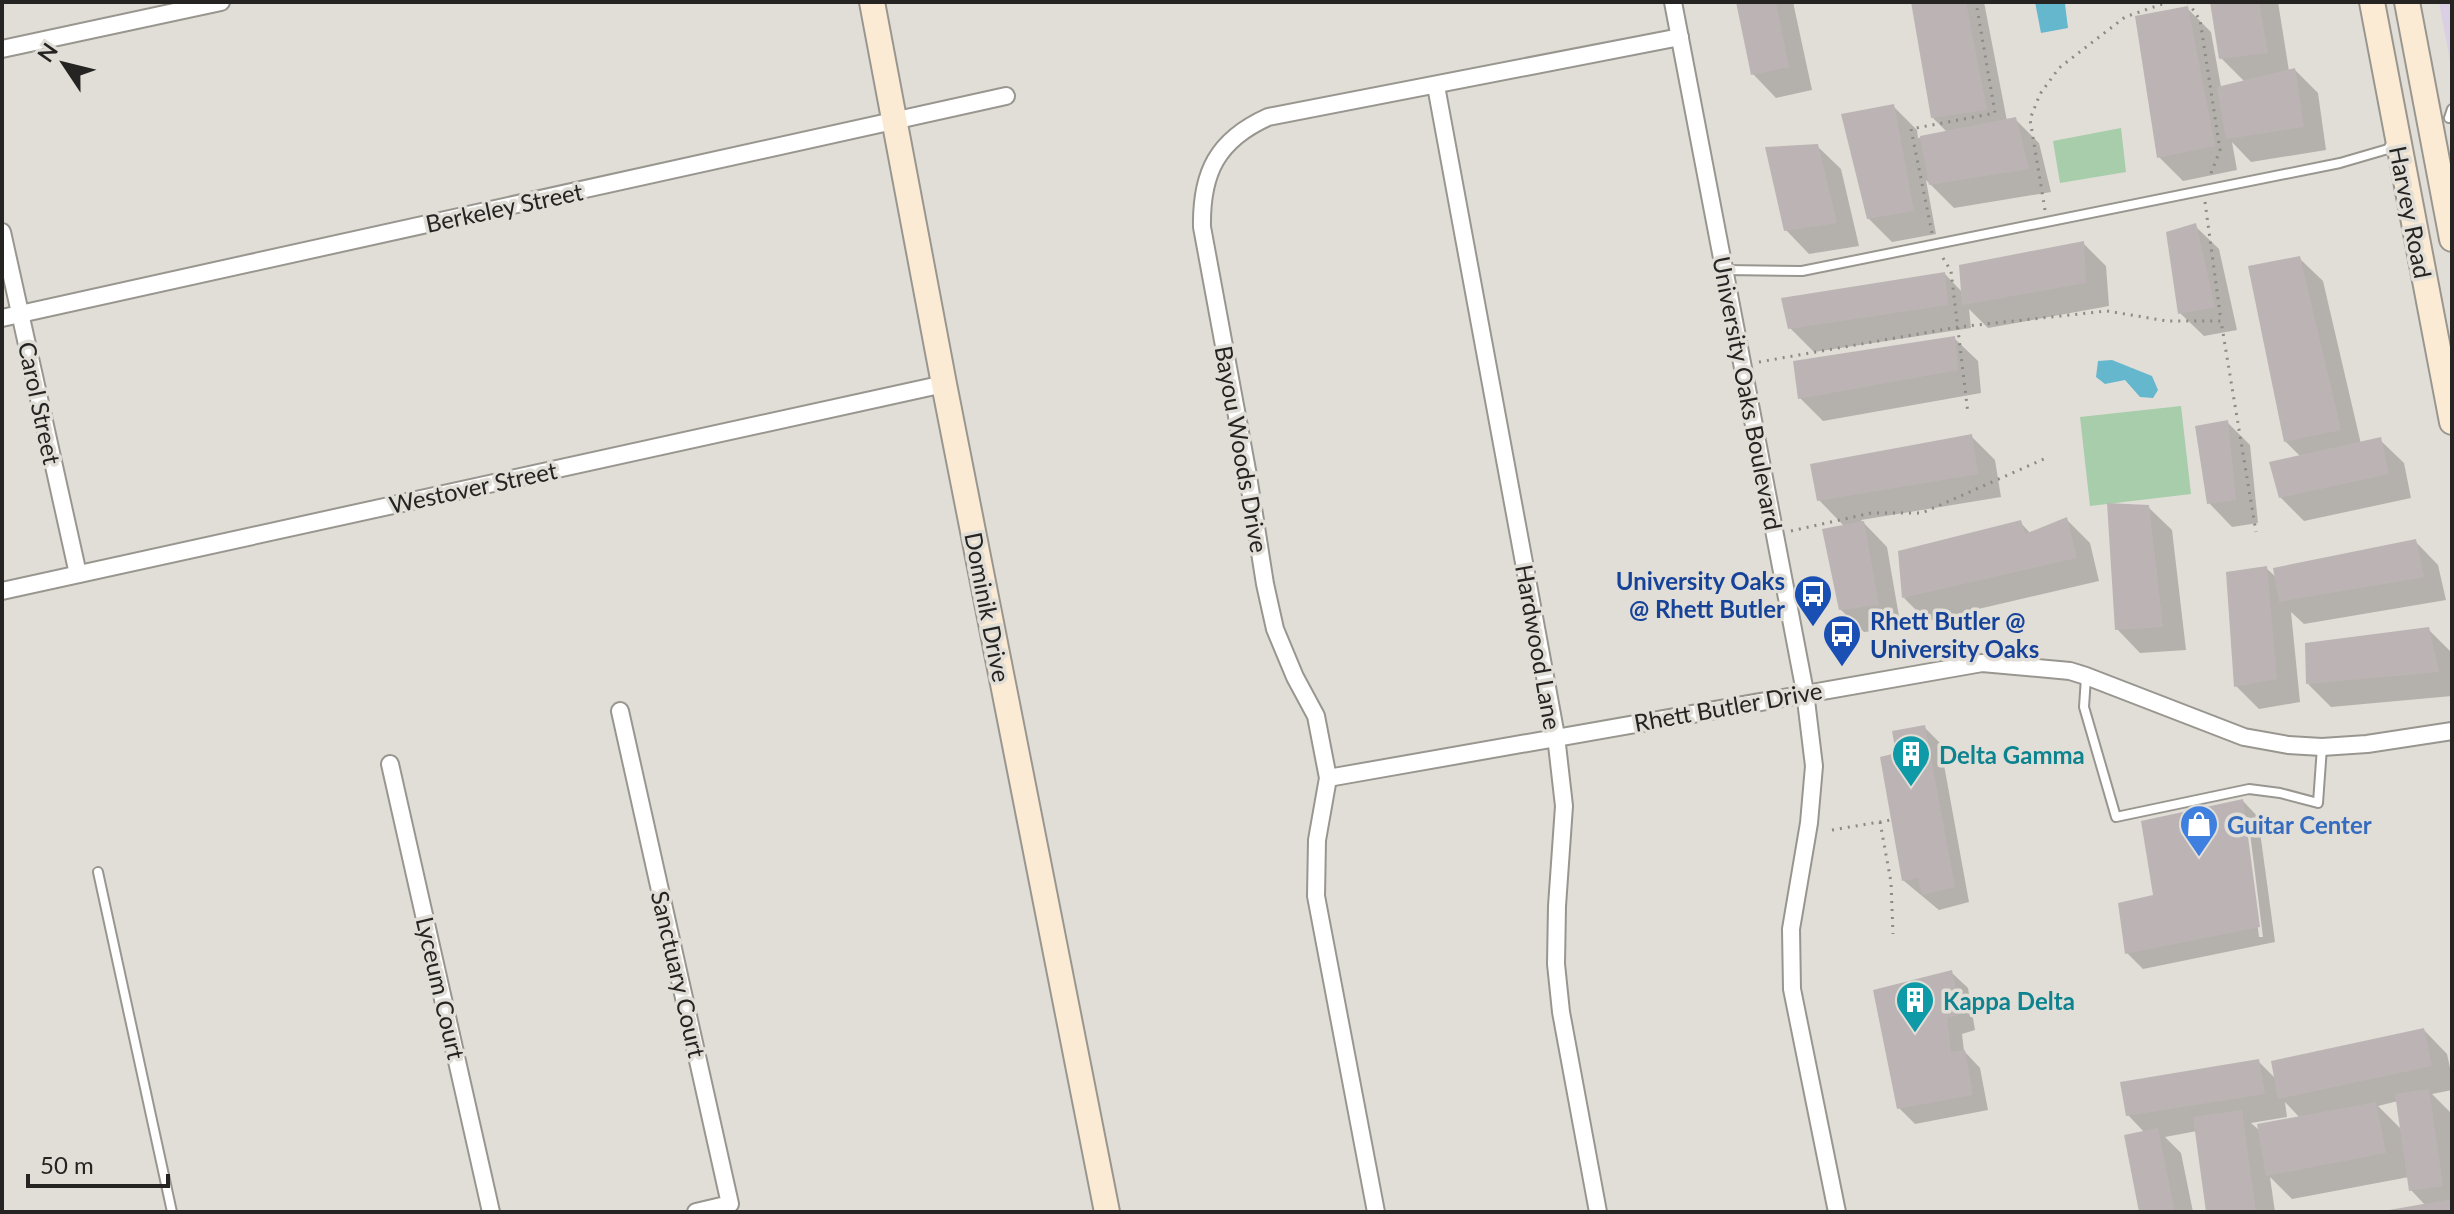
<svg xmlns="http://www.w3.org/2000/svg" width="2454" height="1214" font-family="Lato,sans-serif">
  <rect width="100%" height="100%" fill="#e1ded7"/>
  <polygon fill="#dacfe4" points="2439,2 2452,2 2452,71"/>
  <g fill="#a7cdab">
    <polygon points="2121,128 2126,172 2060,183 2053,141"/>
    <polygon points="2181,406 2191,494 2090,506 2080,417"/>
  </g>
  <g fill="#65b7ce">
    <polygon points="2035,2 2074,2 2065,4 2068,28 2041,33"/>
    <polygon points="2112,360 2152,376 2158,390 2153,398 2140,397 2125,380 2105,384 2096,377 2098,361"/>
  </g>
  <g fill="#0003" fill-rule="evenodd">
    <polygon points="1738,2 1793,2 1812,90 1776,98 1753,74"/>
    <polygon points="1913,2 1984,2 2007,121 2016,120 2039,143 2051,192 1954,208 1926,180 1936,234 1892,242 1868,218 1893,106 1917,130 1918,138 1948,133 1933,118"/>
    <polygon points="2212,2 2278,2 2289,71 2295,70 2318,93 2326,150 2251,162 2232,142 2237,170 2183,181 2159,157 2187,8 2211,32 2221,87 2245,82 2221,58"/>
    <polygon points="1817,146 1841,169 1859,246 1809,254 1786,230"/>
    <polygon points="2195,226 2219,249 2237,330 2204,336 2180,313"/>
    <polygon points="2083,243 2106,266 2109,306 1988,328 1969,309 1971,328 1814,352 1790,328 1945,274 1963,293"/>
    <polygon points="2299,258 2323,281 2361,444 2380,440 2404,463 2411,498 2304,521 2280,497 2301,457 2285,441"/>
    <polygon points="1954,338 1978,361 1981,393 1823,421 1800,398"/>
    <polygon points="2227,422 2250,445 2258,523 2232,527 2209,503"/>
    <polygon points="1971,436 1995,460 2001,497 1861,520 1887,547 1901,628 1864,632 1840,609 1845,527 1819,500"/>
    <polygon points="2148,507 2172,530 2186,650 2140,653 2117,629"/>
    <polygon points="2067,520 2090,543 2099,581 1927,621 1904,598 2020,522 2031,534"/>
    <polygon points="2415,541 2438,565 2446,600 2304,624 2291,612 2300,702 2259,709 2236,686 2266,568 2277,578"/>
    <polygon points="2428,629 2452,653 2452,696 2331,707 2308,684"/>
    <polygon points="1924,727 1940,743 1969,902 1939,910 1904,881 1899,755"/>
    <path d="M2243,801l15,16 17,125 -132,27 -16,-16 29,-57zM2244,817h4l15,120h-4z"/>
    <polygon points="1952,973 1968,988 1975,1030 1962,1034 1964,1051 1980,1068 1988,1110 1915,1124 1899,1108"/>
    <path d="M2424,1030l23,24 5,23v13l-20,4 20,20v98h-60l34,-6 -15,-16 -2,-13 -117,22 -22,-22 5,35h-67l-11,-81 -32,6 16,16 12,59h-52l3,-80 -16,-17 130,-54 18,18zM2398,1101l4,29 -24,-24zM2285,1102l15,16 -40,13 -9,-8 36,-6z"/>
  </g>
  <g fill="#bcb4b4">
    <polygon points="1736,2 1776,2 1789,67 1751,75"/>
    <polygon points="1911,2 1966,2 1987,110 1931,118"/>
    <polygon points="2210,2 2259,2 2268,53 2219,59"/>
    <polygon points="2188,6 2215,146 2157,158 2135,16"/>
    <polygon points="2295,68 2304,127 2226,139 2217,87"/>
    <polygon points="1894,104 1914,211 1867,219 1841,114"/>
    <polygon points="2016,117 2029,169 1929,185 1920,136"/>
    <polygon points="1818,144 1837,223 1784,231 1765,147"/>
    <polygon points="2196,223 2215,307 2178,314 2166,232"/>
    <polygon points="2084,241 2086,283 1962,305 1959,265"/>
    <polygon points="2300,256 2341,430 2284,442 2248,266"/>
    <polygon points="1945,272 1948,305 1788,329 1781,298"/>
    <polygon points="1955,336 1958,370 1798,399 1793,361"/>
    <polygon points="2228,420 2236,500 2207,504 2195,426"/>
    <polygon points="1972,434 1978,474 1817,501 1810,464"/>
    <polygon points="2381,437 2389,474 2279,498 2269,462"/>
    <polygon points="2107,503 2149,505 2163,627 2115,630"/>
    <polygon points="2067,517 2077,558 1902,598 1898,551 2021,520 2025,534"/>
    <polygon points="1864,521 1879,605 1839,610 1822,529"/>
    <polygon points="2416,539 2424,577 2279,602 2273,568"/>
    <polygon points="2267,566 2277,679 2234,687 2226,572"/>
    <polygon points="2429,627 2439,672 2306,684 2305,643"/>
    <polygon points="1925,725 1955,887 1922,895 1918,878 1902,881 1880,757 1896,753 1892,731"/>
    <polygon points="2243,799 2260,927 2125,954 2118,903 2153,895 2141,821"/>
    <polygon points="1952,970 1961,1014 1947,1018 1951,1052 1965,1050 1973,1095 1897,1109 1873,990"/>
    <polygon points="2424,1028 2432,1066 2278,1099 2271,1061"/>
    <polygon points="2259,1059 2265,1094 2126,1116 2120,1082"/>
    <polygon points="2429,1089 2443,1186 2409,1191 2395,1094"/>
    <polygon points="2376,1102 2386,1153 2266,1176 2257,1124"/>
    <polygon points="2242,1110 2256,1212 2206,1212 2193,1117"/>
    <polygon points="2158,1128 2175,1212 2139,1212 2124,1135"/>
    <polygon points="2452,1199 2452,1212 2390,1212 2389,1210"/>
  </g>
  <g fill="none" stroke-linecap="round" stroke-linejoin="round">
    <defs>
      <g id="lane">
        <polyline points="2449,118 2452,109"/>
        <polyline points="1725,270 1802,271 2340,163 2388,149 2392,142"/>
        <polyline points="2086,677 2084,707 2116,817 2249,789 2280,793 2318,803 2322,747"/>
        <polyline points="98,872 172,1212"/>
      </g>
      <g id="street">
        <polyline points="1673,2 1805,692 1814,766 1809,823 1791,929 1792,989 1837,1212"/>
        <polyline points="2,49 221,2"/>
        <polyline points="1436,86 1556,736 1564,806 1557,906 1556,964 1561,1012 1598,1212"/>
        <polyline points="2,232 78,574"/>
        <polyline points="2,318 1006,96"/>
        <polyline points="2,591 944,384"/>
        <polyline points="620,711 730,1204 696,1212"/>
        <polyline points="390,764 491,1212"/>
        <polyline points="1328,778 1982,663 2070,671 2086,676 2244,737 2288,745 2322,747 2367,744 2452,731"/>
        <path d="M1376,1212l-60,-316 1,-56 11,-62 -12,-62 -21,-39 -20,-48 -10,-45 -18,-114 -45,-243c-1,-54 15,-87 66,-110l412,-80"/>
      </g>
      <g id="secondary">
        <polyline points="872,2 944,384 1107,1212"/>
        <polyline points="2372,2 2452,422"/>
        <polyline points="2407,2 2452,239"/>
      </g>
    </defs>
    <use href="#lane" stroke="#999690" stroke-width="12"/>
    <use href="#street" stroke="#999690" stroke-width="20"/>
    <use href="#secondary" stroke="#999690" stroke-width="28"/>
    <g stroke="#8c8a85" stroke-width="3" stroke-dasharray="2 6" stroke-linecap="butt">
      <polyline points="2188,2 2200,20 2220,150 2210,176"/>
      <polyline points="2205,202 2221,321"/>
      <polyline points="2045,210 2030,119 2040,94 2059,68 2125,17 2168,2"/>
      <polyline points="1932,233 1911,129 1995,113 1976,2"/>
      <polyline points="1943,258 1951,271 1968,414"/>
      <polyline points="1759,362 1958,327 2107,311 2167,321 2221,321 2256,532"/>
      <polyline points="1791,531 1871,513 1922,513 2044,459"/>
      <polyline points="1880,822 1891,882 1893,934"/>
      <polyline points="1832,830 1891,820"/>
    </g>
    <use href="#lane" stroke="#fff" stroke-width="8"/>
    <use href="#street" stroke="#fff" stroke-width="16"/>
    <use href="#secondary" stroke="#fcebd4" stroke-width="24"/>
  </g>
  <defs>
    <symbol id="bus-pin" viewBox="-11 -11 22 30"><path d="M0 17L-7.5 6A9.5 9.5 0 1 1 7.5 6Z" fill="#1a4fb4" stroke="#e1ded7"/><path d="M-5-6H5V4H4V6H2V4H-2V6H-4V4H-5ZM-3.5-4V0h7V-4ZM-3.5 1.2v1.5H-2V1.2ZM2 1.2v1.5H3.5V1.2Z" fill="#fff"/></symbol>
    <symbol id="building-pin" viewBox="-11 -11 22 30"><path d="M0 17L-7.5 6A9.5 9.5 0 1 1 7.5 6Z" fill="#0f9aa8" stroke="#e1ded7"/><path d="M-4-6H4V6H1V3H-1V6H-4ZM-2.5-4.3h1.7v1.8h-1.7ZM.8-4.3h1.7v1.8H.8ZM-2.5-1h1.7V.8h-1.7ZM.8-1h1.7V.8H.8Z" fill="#fff"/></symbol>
    <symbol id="shop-pin" viewBox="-11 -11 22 30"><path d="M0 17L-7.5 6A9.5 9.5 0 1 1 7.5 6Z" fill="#3f7fe0" stroke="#e1ded7"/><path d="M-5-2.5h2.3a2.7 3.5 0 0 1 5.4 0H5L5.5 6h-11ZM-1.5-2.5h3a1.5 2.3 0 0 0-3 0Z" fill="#fff"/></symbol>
  </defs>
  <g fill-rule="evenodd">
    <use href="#bus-pin" x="1791" y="572" width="44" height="60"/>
    <use href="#bus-pin" x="1820" y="612" width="44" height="60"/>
    <use href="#building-pin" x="1889" y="732" width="44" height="60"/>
    <use href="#shop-pin" x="2177" y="802" width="44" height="60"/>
    <use href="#building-pin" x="1893" y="978" width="44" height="60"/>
  </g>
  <g text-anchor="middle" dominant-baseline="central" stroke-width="7" stroke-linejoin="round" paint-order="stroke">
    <g font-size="24" fill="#262422" stroke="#e1ded7">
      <text transform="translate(504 207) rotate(-12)">Berkeley Street</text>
      <text transform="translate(2411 212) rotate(79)">Harvey Road</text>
      <text transform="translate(1748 393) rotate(79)">University Oaks Boulevard</text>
      <text transform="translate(40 403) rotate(78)">Carol Street</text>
      <text transform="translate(1242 449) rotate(80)">Bayou Woods Drive</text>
      <text transform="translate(473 487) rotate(-12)">Westover Street</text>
      <text transform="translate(988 607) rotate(79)">Dominik Drive</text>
      <text transform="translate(1539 647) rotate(80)">Hardwood Lane</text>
      <text transform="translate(1728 706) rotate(-10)">Rhett Butler Drive</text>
      <text transform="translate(679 974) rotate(77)">Sanctuary Court</text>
      <text transform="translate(441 988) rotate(77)">Lyceum Court</text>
    </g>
    <g font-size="24" font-weight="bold" fill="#164399" stroke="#e1ded7" text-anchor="end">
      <text x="1785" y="580">University Oaks<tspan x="1785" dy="28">@ Rhett Butler</tspan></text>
      <text x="1870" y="620" text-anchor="start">Rhett Butler @<tspan x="1870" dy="28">University Oaks</tspan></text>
    </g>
    <g font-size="24" font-weight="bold" fill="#0d838f" stroke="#e1ded7" text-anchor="start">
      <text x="1939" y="754">Delta Gamma</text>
      <text x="1943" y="1000">Kappa Delta</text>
    </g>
    <g font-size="24" font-weight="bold" fill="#366cbe" stroke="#e1ded7" text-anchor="start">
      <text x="2227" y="824">Guitar Center</text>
    </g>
  </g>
  <rect width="2454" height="1214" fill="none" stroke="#262422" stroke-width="8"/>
  <g transform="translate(64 64) rotate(305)" stroke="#e1ded7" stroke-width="6" paint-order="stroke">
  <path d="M0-6L14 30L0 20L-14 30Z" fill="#262422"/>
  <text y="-12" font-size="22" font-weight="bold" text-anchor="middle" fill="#262422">N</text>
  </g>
  <path d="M28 1174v12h140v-12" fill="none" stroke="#262422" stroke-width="4"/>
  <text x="40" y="1174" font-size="24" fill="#262422" stroke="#e1ded7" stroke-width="6" paint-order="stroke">50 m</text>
</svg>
